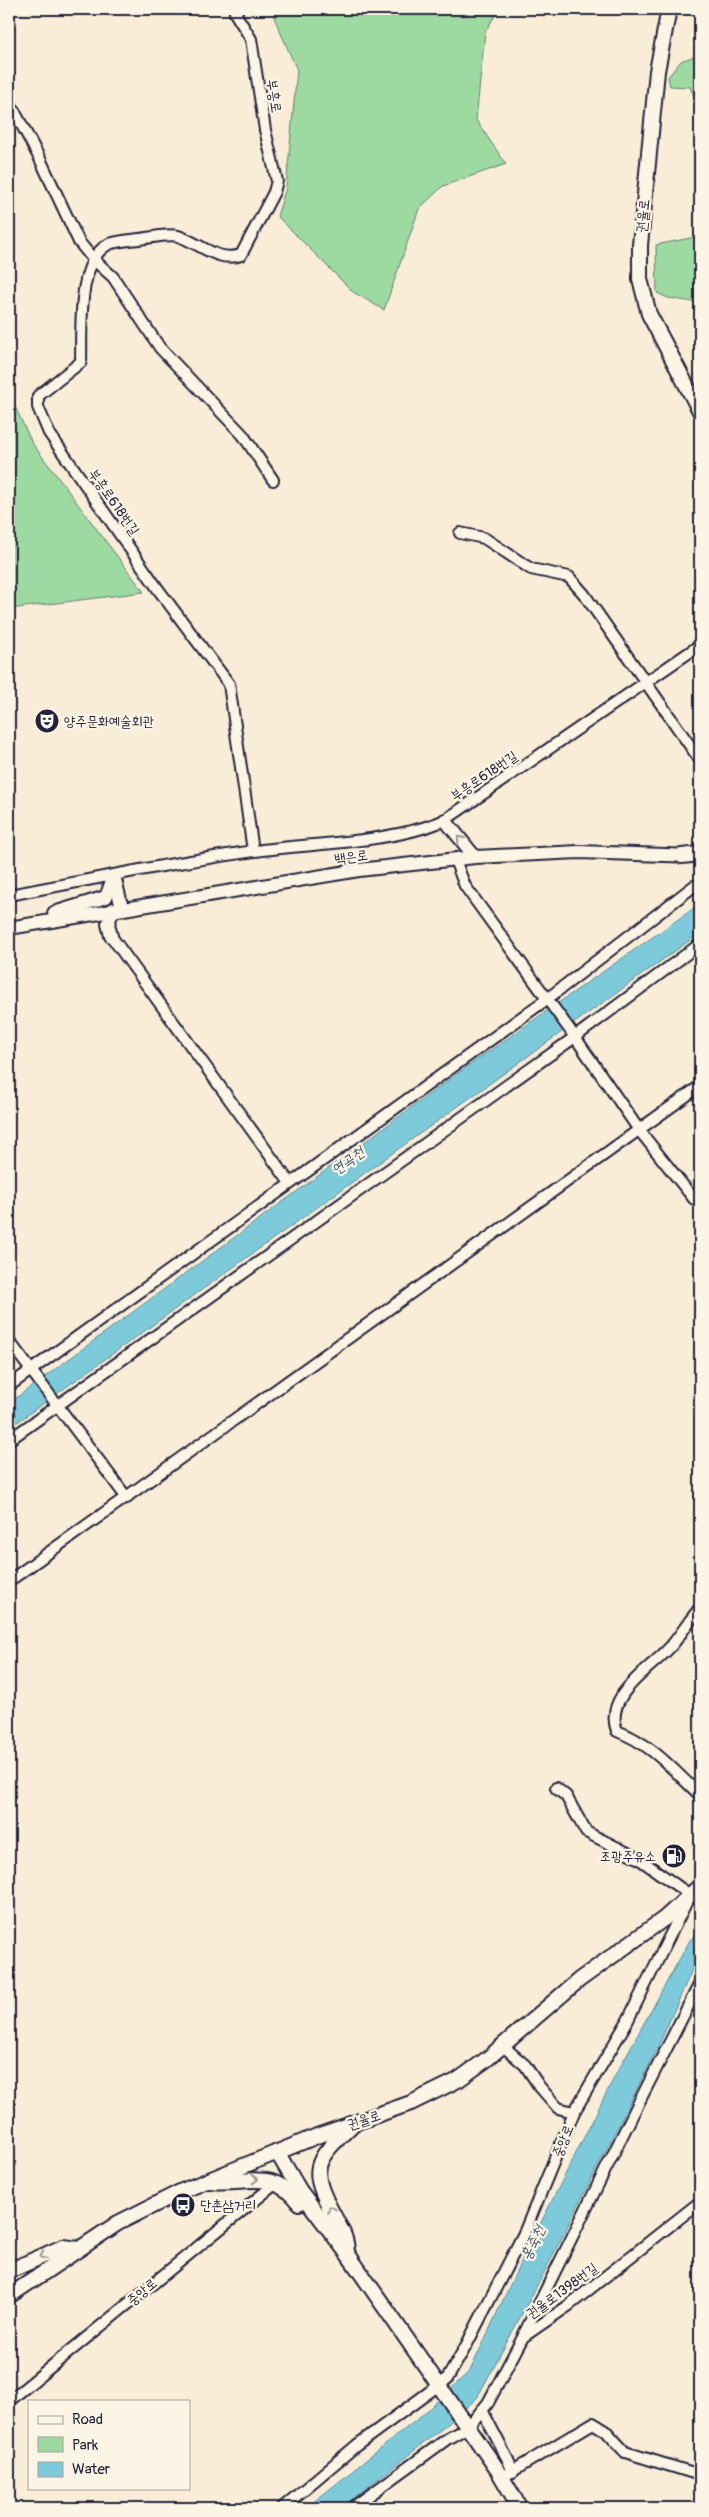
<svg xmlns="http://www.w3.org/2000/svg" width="709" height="2517" font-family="Pangolin,'Poor Story',sans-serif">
  <rect width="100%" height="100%" fill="#faedd8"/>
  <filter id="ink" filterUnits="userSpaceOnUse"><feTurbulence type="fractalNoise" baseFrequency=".02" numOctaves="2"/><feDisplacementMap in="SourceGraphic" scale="10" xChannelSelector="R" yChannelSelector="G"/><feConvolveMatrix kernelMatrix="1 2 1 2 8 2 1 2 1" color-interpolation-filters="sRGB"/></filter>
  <g filter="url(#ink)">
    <g fill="#9cdaa2" stroke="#5f7e6e">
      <polygon points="282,9 499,9 485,32 476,120 506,164 443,186 419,209 384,310 353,292 277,216 286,188 297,70 273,15"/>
      <polygon points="700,54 700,110 690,87 670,86 668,77 681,61"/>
      <polygon points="700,236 700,303 668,298 657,293 656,245"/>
      <polygon points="9,394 32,443 144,592 9,609"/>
    </g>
    <g fill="#7dcbda" stroke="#59879a">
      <polygon points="700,904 700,933 9,1428 9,1403 465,1068"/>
      <polygon points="700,1930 700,1952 657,2049 548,2265 477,2398 448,2424 341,2508 306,2508 420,2417 470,2371 518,2268 616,2074 690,1940"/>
    </g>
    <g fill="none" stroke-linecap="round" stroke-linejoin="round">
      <defs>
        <g id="minor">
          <path d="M238,9l-3,4 16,26 14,91 12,51 -3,11 -33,63c-24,8 -41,-12 -63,-19 -10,-3 -28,2 -39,3 -8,1 -22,2 -30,5 -33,16 -27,87 -28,118l-43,34v11l11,26 109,156 71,95 24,167"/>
          <polyline points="9,101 41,161 79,242 93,259 113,277 160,348 243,435 273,480"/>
          <polyline points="460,533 484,538 531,569 569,577 584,594 700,760"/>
          <polyline points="455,860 465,886 575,1037 639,1130 694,1199"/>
          <path d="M9,895c82,-15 163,-33 246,-44 58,-8 137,-8 190,-31l255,-175"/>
          <polyline points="111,936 290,1183"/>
          <polyline points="9,1341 127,1498"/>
          <polyline points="9,1386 547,999 694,886"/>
          <polyline points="9,1440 575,1037 700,944"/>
          <polyline points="9,1581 700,1086"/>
          <path d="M700,1608c-10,11 -18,25 -28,37 -20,24 -69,49 -55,86 35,13 56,39 83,64"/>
          <polyline points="503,2046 525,2065 539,2086 558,2108 574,2112"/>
          <polyline points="524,2334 635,2110 700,1983"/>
          <polyline points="9,2401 275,2184"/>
          <polyline points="482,2410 508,2460 513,2472"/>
          <polyline points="503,2477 593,2423 606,2431 625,2452 700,2475"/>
          <polyline points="282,2508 357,2445 447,2379 466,2346 525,2231 574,2112 627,2022 690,1895 638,1858 586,1832 566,1796 556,1788"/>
          <polyline points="352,2508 447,2439 468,2427 488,2403 523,2337 568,2306 700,2202"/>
        </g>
        <g id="tertiary">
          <polyline points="445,820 475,857"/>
          <polyline points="114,876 122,908"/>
          <polyline points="54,913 106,897 114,876"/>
          <polyline points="9,928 359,870 475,857 579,852 693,856"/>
          <polyline points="111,936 108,924 113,909"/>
        </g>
        <g id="secondary">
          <polyline points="669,9 657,71 640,245 640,279 649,314 700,411"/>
          <polyline points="682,856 700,854"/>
          <polyline points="277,2152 300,2191 347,2253 497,2469 520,2508"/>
          <path d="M210,2181c36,4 62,-14 89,22"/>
          <path d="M347,2253c0,-16 -6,-23 -13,-37 -25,-47 -21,-54 17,-90"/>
          <polyline points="9,2271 63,2247 78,2249"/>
          <polyline points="9,2296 118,2223 182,2191 317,2136 411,2103 458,2080 487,2059 579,1980 665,1918 700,1886"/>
        </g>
      </defs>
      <use href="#minor" stroke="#22223b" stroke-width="14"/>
      <use href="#tertiary" stroke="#22223b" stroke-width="16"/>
      <use href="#secondary" stroke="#22223b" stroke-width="18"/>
      <use href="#minor" stroke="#fcf5e5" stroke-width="10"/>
      <use href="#tertiary" stroke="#fcf5e5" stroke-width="12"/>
      <use href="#secondary" stroke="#fcf5e5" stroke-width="14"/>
    </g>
    <defs><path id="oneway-chevron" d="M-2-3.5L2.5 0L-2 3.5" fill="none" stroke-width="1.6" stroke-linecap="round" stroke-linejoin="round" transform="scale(1.25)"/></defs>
    <g stroke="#9a9698">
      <use href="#oneway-chevron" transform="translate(460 839) rotate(-129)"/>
      <use href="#oneway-chevron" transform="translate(255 2179) rotate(-2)"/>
      <use href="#oneway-chevron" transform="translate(331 2209) rotate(-116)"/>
      <use href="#oneway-chevron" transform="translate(43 2256) rotate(156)"/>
    </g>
  </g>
  <defs>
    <symbol id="theatre-disc" viewBox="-11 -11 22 22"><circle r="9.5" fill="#22223b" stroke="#fcf5e5"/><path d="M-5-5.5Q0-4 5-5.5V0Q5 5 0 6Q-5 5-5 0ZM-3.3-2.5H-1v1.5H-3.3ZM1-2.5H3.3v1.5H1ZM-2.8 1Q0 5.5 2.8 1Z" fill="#fff"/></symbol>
    <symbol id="fuel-disc" viewBox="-11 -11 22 22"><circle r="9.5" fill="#22223b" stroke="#fcf5e5"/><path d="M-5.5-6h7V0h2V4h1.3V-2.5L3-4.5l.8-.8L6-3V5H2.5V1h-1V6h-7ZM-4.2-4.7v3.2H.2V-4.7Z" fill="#fff"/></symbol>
    <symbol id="bus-disc" viewBox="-11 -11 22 22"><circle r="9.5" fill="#22223b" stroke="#fcf5e5"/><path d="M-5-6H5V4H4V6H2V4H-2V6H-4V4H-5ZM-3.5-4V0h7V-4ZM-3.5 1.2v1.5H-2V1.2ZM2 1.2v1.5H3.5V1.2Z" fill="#fff"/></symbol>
  </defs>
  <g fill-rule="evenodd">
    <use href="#theatre-disc" x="33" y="707" width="28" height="28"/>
    <use href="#fuel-disc" x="660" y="1842" width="28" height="28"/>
    <use href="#bus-disc" x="169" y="2191" width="28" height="28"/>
  </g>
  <g text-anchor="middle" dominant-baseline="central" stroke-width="4.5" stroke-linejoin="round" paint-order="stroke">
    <g font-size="14" fill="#22223b" stroke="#fcf5e5">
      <text transform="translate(274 96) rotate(81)">부흥로</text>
      <text transform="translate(643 216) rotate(-84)">권율로</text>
      <text transform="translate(114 502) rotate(55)">부흥로618번길</text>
      <text transform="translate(484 776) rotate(-34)">부흥로618번길</text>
      <text transform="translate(351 857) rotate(-8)">백은로</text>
      <text transform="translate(364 2120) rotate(-18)">권율로</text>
      <text transform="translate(563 2141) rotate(-68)">중앙로</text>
      <text transform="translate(562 2291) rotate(-36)">권율로1398번길</text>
      <text transform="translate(142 2292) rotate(-40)">중앙로</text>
    </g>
    <g font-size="14" fill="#22223b" stroke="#fcf5e5" text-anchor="start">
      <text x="64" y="721">양주문화예술회관</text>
      <text x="656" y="1856" text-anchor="end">조광주유소</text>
      <text x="200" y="2205">단촌삼거리</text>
    </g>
    <g font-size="15" font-style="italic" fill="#3d556b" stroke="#fcf5e5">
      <text transform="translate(348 1161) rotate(-36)">연곡천</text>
      <text transform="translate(533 2243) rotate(-64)">홍죽천</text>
    </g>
  </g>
  <rect width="709" height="2517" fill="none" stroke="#fcf5e5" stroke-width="30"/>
  <rect x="15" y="15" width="679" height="2487" fill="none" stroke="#22223b" stroke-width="2" filter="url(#ink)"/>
  <rect x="28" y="2400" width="162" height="90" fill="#fcf5e5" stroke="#a5a1a1"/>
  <rect x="38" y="2416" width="25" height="8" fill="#fcf5e5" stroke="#a5a1a1"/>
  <text x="72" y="2424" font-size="15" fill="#22223b">Road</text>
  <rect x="38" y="2437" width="25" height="15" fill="#9cdaa2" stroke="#a5a1a1"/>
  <text x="72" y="2450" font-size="15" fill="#22223b">Park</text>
  <rect x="38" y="2462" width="25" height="15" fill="#7dcbda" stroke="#a5a1a1"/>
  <text x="72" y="2474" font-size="15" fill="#22223b">Water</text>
</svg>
